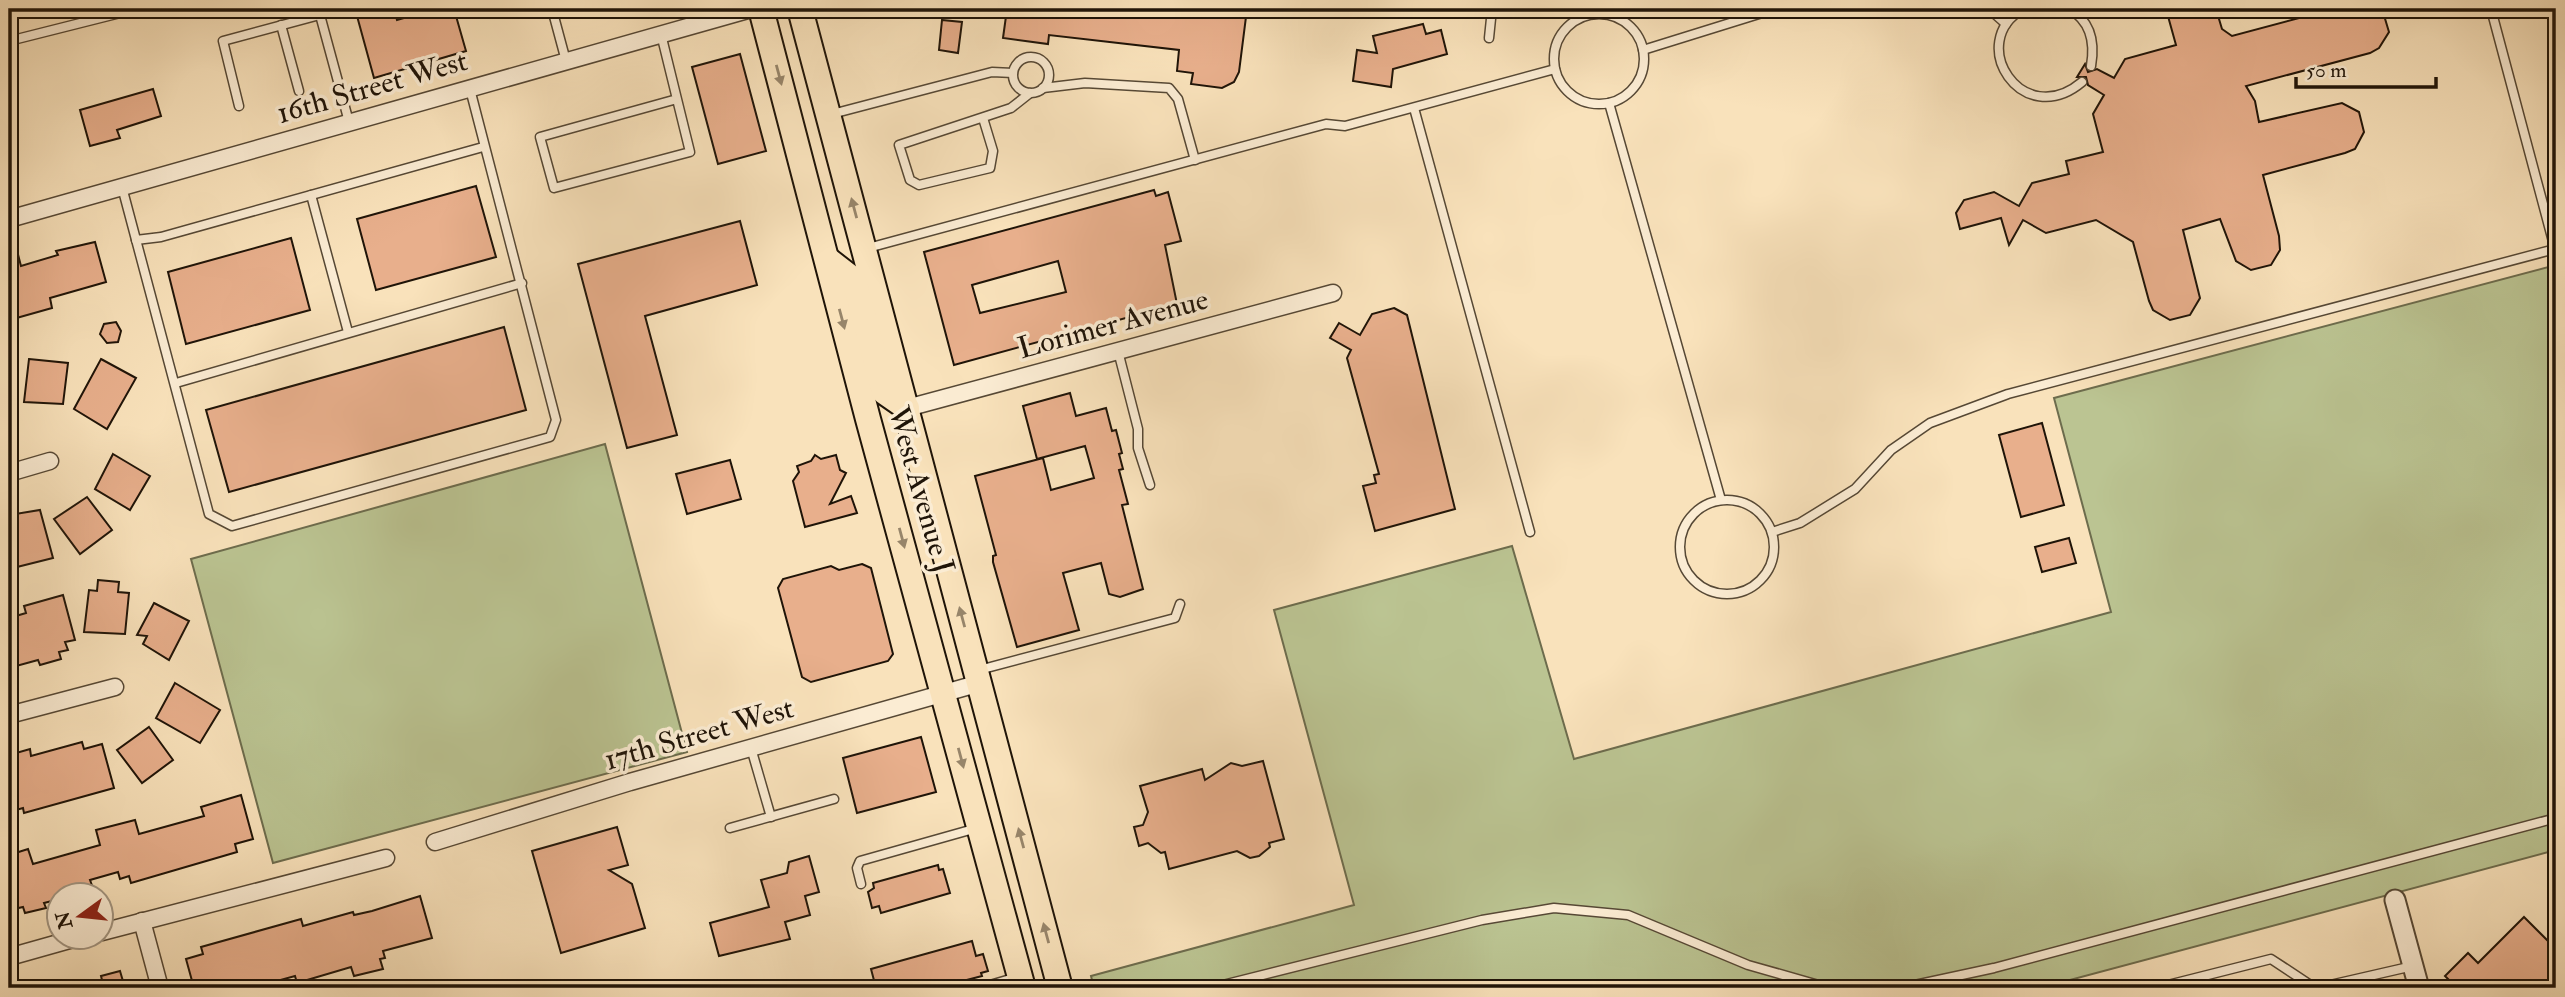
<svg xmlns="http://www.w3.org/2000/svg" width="2565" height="997" font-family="'IM FELL Double Pica',serif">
  <rect width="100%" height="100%" fill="#f9e2bb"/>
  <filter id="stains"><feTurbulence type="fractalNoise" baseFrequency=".00286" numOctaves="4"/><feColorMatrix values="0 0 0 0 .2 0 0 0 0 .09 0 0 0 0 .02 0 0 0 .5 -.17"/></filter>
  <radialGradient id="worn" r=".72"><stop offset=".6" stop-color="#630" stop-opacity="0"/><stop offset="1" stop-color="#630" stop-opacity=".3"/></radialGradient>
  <g fill="#bbc492" stroke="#6d6c4d" stroke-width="2">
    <polygon points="2556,265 2556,850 2040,988 1094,988 1091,976 1354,905 1274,610 1512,546 1574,759 2111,612 2054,398"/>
    <polygon points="605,444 687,752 273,863 191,559"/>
  </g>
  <g fill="#e8af8c" stroke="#1f1408" stroke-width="2" fill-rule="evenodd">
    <polygon points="384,9 394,9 397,20 428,11 427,9 451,9 453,17 456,16 466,51 374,78 357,16"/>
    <polygon points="1007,9 1247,9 1239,72 1234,82 1222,88 1191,84 1193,73 1177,71 1179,50 1049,35 1048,44 1003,38"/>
    <polygon points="2166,9 2216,9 2222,29 2232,36 2333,9 2378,9 2383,12 2389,32 2379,48 2370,53 2246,86 2255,101 2259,122 2342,103 2359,112 2364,132 2355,149 2345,153 2263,175 2279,236 2280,250 2271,265 2251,270 2236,261 2220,219 2183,230 2200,298 2190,315 2170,320 2153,310 2149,301 2133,242 2096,220 2046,233 2023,220 2009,245 2001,218 1960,229 1956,213 1964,200 1994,192 2019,206 2032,183 2069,174 2066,161 2103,152 2093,114 2104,95 2088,85 2086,77 2077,77 2085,64 2088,72 2097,69 2114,78 2125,59 2176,45"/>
    <polygon points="942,20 962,22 958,53 939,50"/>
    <polygon points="1423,24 1426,34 1441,30 1447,54 1393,69 1391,87 1353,81 1357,50 1377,53 1373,36"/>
    <polygon points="740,54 766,151 718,164 692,67"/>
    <polygon points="153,89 161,116 117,130 120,138 90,146 80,110"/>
    <polygon points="476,186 496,257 376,290 357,219"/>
    <path d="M1154,190l2,6 12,-4 13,49 -16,4 12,59 -223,61 -30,-113zM1058,261l8,31 -86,21 -8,-28z"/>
    <polygon points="740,221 757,285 645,316 677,435 627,448 578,264"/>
    <polygon points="291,238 310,310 186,344 168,272"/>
    <polygon points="14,239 21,266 58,255 56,251 95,242 106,282 50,298 52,308 13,319 9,304 9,240"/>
    <polygon points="1394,308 1407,315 1455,509 1375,531 1363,486 1376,483 1374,475 1379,474 1347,358 1351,350 1330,338 1339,323 1360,335 1372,314"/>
    <polygon points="116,322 121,331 118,342 107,343 100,334 104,324"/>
    <polygon points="504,327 526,410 229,492 206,410"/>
    <polygon points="29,359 68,363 63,404 24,402"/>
    <polygon points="101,359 136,378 107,429 74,409"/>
    <polygon points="1070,393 1076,416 1106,408 1112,431 1116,430 1122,453 1119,454 1123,469 1119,470 1128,504 1122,505 1143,589 1120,597 1109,594 1101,563 1063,573 1079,630 1017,647 993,562 993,556 996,555 975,476 1043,458 1051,490 1094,478 1085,446 1037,459 1023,406"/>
    <polygon points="2042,423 2064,505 2021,517 1999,435"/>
    <polygon points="113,454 150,476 130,510 95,489"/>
    <polygon points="815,455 821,459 836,455 840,470 846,473 830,504 851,496 857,513 805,527 793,481 799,472 797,466 811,461"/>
    <polygon points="730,460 741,499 687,514 676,474"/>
    <polygon points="87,497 112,530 80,554 54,519"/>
    <polygon points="40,510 53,558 13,568 9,550 9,515"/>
    <polygon points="2069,538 2076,563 2042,572 2035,547"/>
    <polygon points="862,564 871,568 893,654 888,661 811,682 802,677 778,588 783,579 831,566 839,570"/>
    <polygon points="98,580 119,582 118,592 129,593 125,634 84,632 89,590 97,591"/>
    <polygon points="63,595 75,640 65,642 68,650 59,652 61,659 40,665 38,660 9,668 9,618 26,613 24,606"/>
    <polygon points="154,603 189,621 169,660 143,644 147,636 137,635"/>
    <polygon points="175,683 220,710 200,743 156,718"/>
    <polygon points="149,727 173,760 142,783 117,750"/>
    <polygon points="921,737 936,792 857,813 843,758"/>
    <polygon points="82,742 84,749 102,744 114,788 24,813 23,808 9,812 9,755 30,749 31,756"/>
    <polygon points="1263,761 1284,839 1269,843 1270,847 1259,856 1250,858 1237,851 1169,869 1165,852 1161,853 1148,843 1139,846 1134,827 1143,825 1148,812 1140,786 1202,769 1205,780 1231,763 1242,766"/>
    <polygon points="241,795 253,839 235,844 237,852 131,883 129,876 120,879 118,872 90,880 94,891 60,895 60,899 44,903 46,908 25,913 23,907 14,909 12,901 9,902 9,855 28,849 33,864 100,845 96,830 135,820 139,834 204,816 201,807"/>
    <polygon points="617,827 628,865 609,870 632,884 645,928 561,953 532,851"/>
    <polygon points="809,856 819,892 805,896 810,915 785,922 790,939 719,956 710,923 769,907 761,880 787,873 789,862"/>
    <polygon points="938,865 939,870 943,869 950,893 881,913 879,906 872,908 868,892 874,888 873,883"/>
    <polygon points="420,896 432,938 383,951 385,958 380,959 383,969 354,976 351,967 297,983 295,976 251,988 194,988 186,959 203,954 201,947 301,919 303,926 353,912 354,915 372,911"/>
    <polygon points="2524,917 2556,949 2556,988 2457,988 2445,976 2468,953 2478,963"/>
    <polygon points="972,941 976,956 983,954 988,971 981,973 982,976 936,988 876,988 871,969"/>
    <polygon points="120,971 125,988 104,988 101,976"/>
  </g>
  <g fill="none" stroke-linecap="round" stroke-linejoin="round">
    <defs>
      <g id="service">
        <polyline points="552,9 566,61"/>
        <polyline points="1989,9 2006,24"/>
        <path d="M2023,9c-58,33 -1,123 59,73"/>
        <path d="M2069,9c22,12 26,34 22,57"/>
        <polyline points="1293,10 1295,9"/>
        <circle cx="1599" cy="59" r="45"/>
        <polyline points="320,15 349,122"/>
        <polyline points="281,25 299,91"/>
        <polyline points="661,34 690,152 554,188 540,137 677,99"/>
        <polyline points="1489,38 1492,9"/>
        <polyline points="9,41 136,9"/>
        <polyline points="1643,50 1775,9"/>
        <circle cx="1031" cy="75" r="18"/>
        <polyline points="1043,88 1085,83 1169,88 1178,99 1195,160"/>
        <polyline points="1609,103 1721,500"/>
        <polyline points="239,106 223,41 342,9"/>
        <polyline points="1414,108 1530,532"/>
        <polyline points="832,114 992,72 1013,73"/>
        <polyline points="983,118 993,151 990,168 919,185 910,180 899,145 1011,108 1030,93"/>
        <polyline points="122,187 209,514 232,526 550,437 556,420 470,89"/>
        <polyline points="311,195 348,332"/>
        <polyline points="136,240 161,237 483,147"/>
        <polyline points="868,248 1326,124 1345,126 1555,69"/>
        <polyline points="1118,351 1138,429 1138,448 1150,485"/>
        <polyline points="176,383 522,283"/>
        <circle cx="1727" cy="547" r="47"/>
        <polyline points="1772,532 1800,523 1855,489 1891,450 1930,423 2008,394 2555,249 2491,9"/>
        <polyline points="979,670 1175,618 1180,604"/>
        <polyline points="751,748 771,817"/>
        <polyline points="730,828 834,799"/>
        <polyline points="861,884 857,868 860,861 977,828"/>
        <polyline points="980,988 1017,977"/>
        <polyline points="1211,988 1482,920 1554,908 1628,915 1748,965 1829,988"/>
        <polyline points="1901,988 1994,968 2556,818"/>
        <polyline points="2166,988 2168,985 2271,959 2315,988"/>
        <polyline points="2317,988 2413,966"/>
      </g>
      <g id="minor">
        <polyline points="9,219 751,9"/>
        <polyline points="907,408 1333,293"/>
        <polyline points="9,473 50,461"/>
        <polyline points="9,715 115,687"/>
        <polyline points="435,842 630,782 980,683"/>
        <polyline points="142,921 160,988"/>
        <polyline points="102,932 386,858"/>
        <polyline points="9,957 80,937"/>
      </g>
      <polyline id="tertiary" points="2395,900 2419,988"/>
      <g id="primary">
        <polyline points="761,9 868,419 1023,988"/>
        <polyline points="800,9 1060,988"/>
        <polyline points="827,259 854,280 884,392 907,408"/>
      </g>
    </defs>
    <use href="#service" stroke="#564835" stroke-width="11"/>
    <use href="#minor" stroke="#564835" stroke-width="19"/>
    <use href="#tertiary" stroke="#564835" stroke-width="23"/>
    <use href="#primary" stroke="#1f1408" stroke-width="28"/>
    <use href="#service" stroke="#fbecd3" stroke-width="8"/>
    <use href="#minor" stroke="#fbecd3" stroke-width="16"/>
    <use href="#tertiary" stroke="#fbecd3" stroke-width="19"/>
    <use href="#primary" stroke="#f9e2bb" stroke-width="24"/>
  </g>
  <defs><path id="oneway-solid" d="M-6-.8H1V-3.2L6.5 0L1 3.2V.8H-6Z" transform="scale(1.75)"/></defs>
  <g fill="#97856a">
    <use href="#oneway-solid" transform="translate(779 75) rotate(75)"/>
    <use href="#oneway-solid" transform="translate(854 208) rotate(-105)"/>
    <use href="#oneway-solid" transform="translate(842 319) rotate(75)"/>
    <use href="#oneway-solid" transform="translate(902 538) rotate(75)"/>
    <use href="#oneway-solid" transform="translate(962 617) rotate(-105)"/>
    <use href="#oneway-solid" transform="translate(961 758) rotate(75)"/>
    <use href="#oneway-solid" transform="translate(1021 838) rotate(-105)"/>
    <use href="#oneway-solid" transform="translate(1046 933) rotate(-105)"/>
  </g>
  <g text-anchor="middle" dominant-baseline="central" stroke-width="7" stroke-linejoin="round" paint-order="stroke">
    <g font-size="30" fill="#1f1408" stroke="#fbecd3">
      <text transform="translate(372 87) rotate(-16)">16th Street West</text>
      <text transform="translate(1113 324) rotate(-15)">Lorimer Avenue</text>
      <text transform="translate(921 490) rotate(74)">West Avenue J</text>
      <text transform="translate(699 734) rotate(-16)">17th Street West</text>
    </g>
  </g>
  <rect width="2565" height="997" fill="none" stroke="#f9e2bb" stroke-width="35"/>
  <rect x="10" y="10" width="2544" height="976" fill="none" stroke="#1f1408" stroke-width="3.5"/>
  <rect x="18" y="18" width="2530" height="962" fill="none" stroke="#1f1408" stroke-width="2"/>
  <g transform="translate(80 916) rotate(255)"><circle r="33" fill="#fbecd3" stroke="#a39682" stroke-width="2"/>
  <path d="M0-5L12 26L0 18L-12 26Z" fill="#8f2418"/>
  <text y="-10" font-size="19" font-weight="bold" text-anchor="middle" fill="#1f1408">N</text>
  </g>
  <path d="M2296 77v10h140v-10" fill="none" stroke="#1f1408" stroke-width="3.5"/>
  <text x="2306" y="77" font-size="21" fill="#1f1408" stroke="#fbecd3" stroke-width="5" paint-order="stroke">50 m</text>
  <rect width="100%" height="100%" filter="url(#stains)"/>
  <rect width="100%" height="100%" fill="url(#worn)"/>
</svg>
